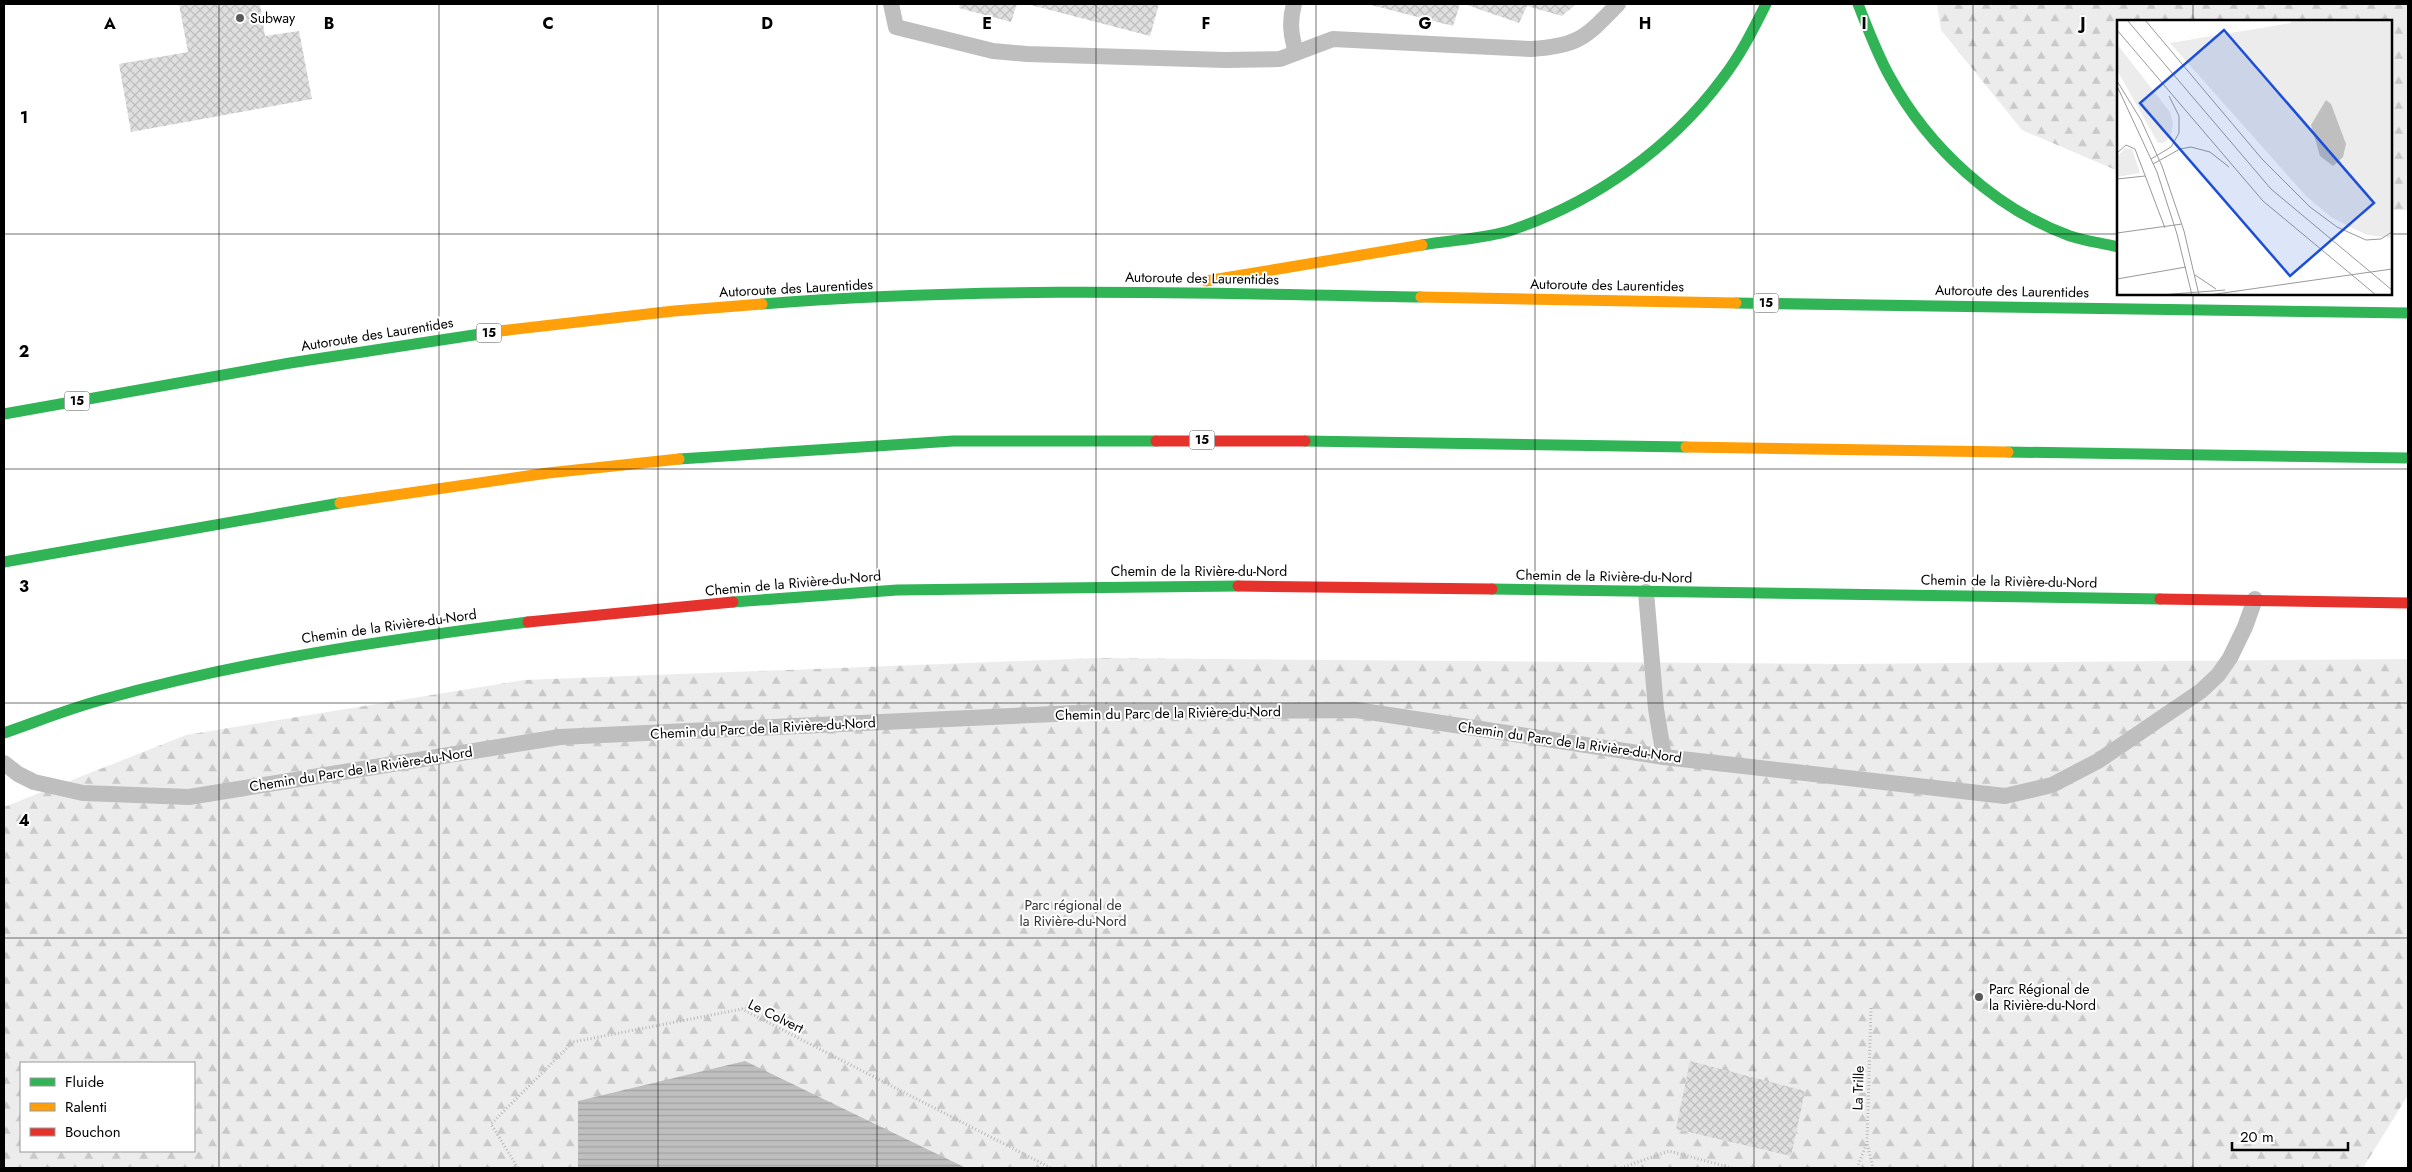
<svg xmlns="http://www.w3.org/2000/svg" width="2412" height="1172" font-family="Jost,sans-serif">
  <defs>
    <pattern id="forest-firs" width="22" height="20" patternUnits="userSpaceOnUse" patternTransform="scale(1.25)"><rect width="22" height="20" fill="#ececec"/><path d="M5 1l3.5 6h-7zM16 11l3.5 6h-7z" fill="#c9c9c9"/></pattern>
    <pattern id="water-rules" width="6" height="5" patternUnits="userSpaceOnUse" patternTransform="scale(1.25)"><rect width="6" height="5" fill="#bfbfbf"/><path d="M0 2.5h6" fill="none" stroke="#a2a2a2"/></pattern>
    <pattern id="building-cross-hatch" width="8" height="8" patternUnits="userSpaceOnUse" patternTransform="scale(1.25)"><rect width="8" height="8" fill="#dfdfdf"/><path d="M0 0l8 8M0 8l8-8" fill="none" stroke="#bebebe"/></pattern>
  </defs>
  <rect width="100%" height="100%" fill="#fff"/>
  <g fill="url(#forest-firs)" fill-rule="evenodd">
    <polygon points="1937,4 2408,4 2408,210 2391,210 2391,21 2118,21 2118,171 2022,130 1941,30"/>
    <path d="M1098,658l746,6 564,-5v436l-45,73h-2359v-361l182,-72 338,-55zM21,1063h173v88h-173z"/>
  </g>
  <polygon fill="url(#water-rules)" points="745,1061 966,1168 578,1168 578,1101"/>
  <g fill="url(#building-cross-hatch)">
    <polygon points="179,4 260,4 265,36 299,31 312,99 131,132 119,64 188,52"/>
    <polygon points="960,4 1017,4 1011,22 959,8"/>
    <polygon points="1027,4 1159,4 1150,36"/>
    <polygon points="1367,4 1460,4 1453,26"/>
    <polygon points="1464,4 1576,4 1562,16 1527,6 1519,23"/>
    <polygon points="1690,1061 1805,1091 1791,1156 1676,1129"/>
  </g>
  <g fill="none" stroke-linecap="round" stroke-linejoin="round">
    <g stroke="#b9b9b9" stroke-width="3" stroke-dasharray="1 2.5" stroke-linecap="butt">
      <polyline points="1871,1008 1867,1143 1873,1168"/>
      <polyline points="518,1168 491,1124 573,1042 742,1009 1051,1168"/>
      <polyline points="1621,1168 1669,1151 1732,1168"/>
      <polyline points="1857,1168 1867,1143"/>
    </g>
    <g stroke="#bebebe" stroke-width="16">
      <path d="M891,4l5,23 97,24 34,3 198,6 55,-1 53,-20 198,10c48,-3 55,-12 87,-45"/>
      <path d="M1294,4c-5,18 -3,31 2,49"/>
      <polyline points="1646,592 1656,709 1664,757"/>
      <polyline points="4,763 18,774 34,782 83,793 189,797 560,737 1099,712 1356,710 1664,757 2005,796 2052,785 2098,761 2201,691 2218,675 2230,658 2245,627 2255,599"/>
    </g>
    <g stroke="#30b455" stroke-width="11">
      <path d="M1858,4c10,25 19,50 32,73 38,70 105,132 180,159 15,5 32,7 48,11"/>
      <path d="M1422,245c28,-5 63,-6 90,-15 82,-28 158,-81 210,-151 18,-23 31,-49 44,-75"/>
      <polyline points="1736,303 2408,313"/>
      <path d="M762,304c219,-18 440,-11 659,-7"/>
      <polyline points="4,414 290,363 500,331"/>
      <polyline points="1305,441 1686,447"/>
      <polyline points="2008,452 2408,458"/>
      <polyline points="679,459 953,441 1156,441"/>
      <polyline points="4,562 340,503"/>
      <polyline points="1492,589 2160,599"/>
      <polyline points="733,602 897,590 1238,586"/>
      <path d="M4,733c32,-11 64,-24 97,-33 140,-39 283,-60 427,-78"/>
    </g>
    <g stroke="#ff9f0a" stroke-width="11">
      <polyline points="1206,281 1422,245"/>
      <polyline points="1421,297 1736,303"/>
      <polyline points="500,331 674,311 762,304"/>
      <polyline points="1686,447 2008,452"/>
      <polyline points="340,503 548,473 679,459"/>
    </g>
    <g stroke="#e5322d" stroke-width="11">
      <polyline points="1156,441 1305,441"/>
      <polyline points="1238,586 1492,589"/>
      <polyline points="2160,599 2408,603"/>
      <polyline points="528,622 733,602"/>
    </g>
  </g>
  <path fill="none" stroke="#000" stroke-width="1" stroke-opacity="0.55" d="M219,4v1164M439,4v1164M658,4v1164M877,4v1164M1096,4v1164M1316,4v1164M1535,4v1164M1754,4v1164M1973,4v1164M2193,4v17M4,234h2114M2391,234h17M2193,294v874M4,469h2404M4,703h2404M4,938h2404"/>
  <g fill="#595959" stroke="#fff" stroke-width="2">
    <circle cx="240" cy="18" r="5"/>
    <circle cx="1979" cy="997" r="5"/>
  </g>
  <g text-anchor="middle" dominant-baseline="central" stroke-width="4" stroke-linejoin="round" paint-order="stroke">
    <g fill="#fff" stroke="#4c4c4c" stroke-width="1">
      <rect x="1753.5" y="293.5" width="25" height="19" rx="4"/>
      <rect x="476.5" y="323.5" width="25" height="19" rx="4"/>
      <rect x="64.5" y="391.5" width="25" height="19" rx="4"/>
      <rect x="1189.5" y="430.5" width="25" height="19" rx="4"/>
    </g>
    <g font-size="12" font-weight="bold" fill="#000">
      <text x="1766" y="303">15</text>
      <text x="489" y="333">15</text>
      <text x="77" y="401">15</text>
      <text x="1202" y="440">15</text>
    </g>
    <g font-size="14" fill="#000" stroke="#fff" text-anchor="start">
      <text x="250" y="18">Subway</text>
      <text x="1989" y="989">Parc Régional de<tspan x="1989" dy="16">la Rivière-du-Nord</tspan></text>
    </g>
    <g font-size="14" fill="#000" stroke="#fff">
      <text transform="translate(1202 278) rotate(1)">Autoroute des Laurentides</text>
      <text transform="translate(1607 285) rotate(1)">Autoroute des Laurentides</text>
      <text transform="translate(796 288) rotate(-3)">Autoroute des Laurentides</text>
      <text transform="translate(2012 291) rotate(1)">Autoroute des Laurentides</text>
      <text transform="translate(377 334) rotate(-9)">Autoroute des Laurentides</text>
      <text x="1199" y="571">Chemin de la Rivière-du-Nord</text>
      <text transform="translate(1604 576) rotate(1)">Chemin de la Rivière-du-Nord</text>
      <text transform="translate(2009 581) rotate(1)">Chemin de la Rivière-du-Nord</text>
      <text transform="translate(793 583) rotate(-5)">Chemin de la Rivière-du-Nord</text>
      <text transform="translate(389 626) rotate(-8)">Chemin de la Rivière-du-Nord</text>
      <text transform="translate(1168 713) rotate(-1)">Chemin du Parc de la Rivière-du-Nord</text>
      <text transform="translate(763 728) rotate(-3)">Chemin du Parc de la Rivière-du-Nord</text>
      <text transform="translate(1570 742) rotate(8)">Chemin du Parc de la Rivière-du-Nord</text>
      <text transform="translate(361 769) rotate(-9)">Chemin du Parc de la Rivière-du-Nord</text>
      <text transform="translate(776 1016) rotate(26)">Le Colvert</text>
      <text transform="translate(1858 1088) rotate(-88)">La Trille</text>
    </g>
    <g font-size="14" fill="#333" stroke="#fff">
      <text x="1073" y="905">Parc régional de<tspan x="1073" dy="16">la Rivière-du-Nord</tspan></text>
    </g>
  </g>
  <g transform="translate(2117 20)">
    <rect width="275" height="275" fill="#fff"/>
    <path d="M8,128l7,1 8,24 -23,4v-20z" fill="#ececec"/>
    <path d="M174,0h101v218l-24,-3 -14,-6 -23,-12 -25,-21 -136,-153 121,-20zM0,24l53,68 3,11 -2,12 -7,8h-6l-41,-73z" fill="#ececec"/>
    <path d="M260,15l5,5 1,29 9,28v63l-21,-8 -14,-10 -15,-29 -2,-13 9,-23 -2,-26 8,-12z" fill="#ececec"/>
    <path d="M209,80l5,4 15,40 -3,13 -10,9 -13,-10 -9,-31z" fill="#bfbfbf"/>
    <path fill="none" stroke="#999" stroke-width="1" d="M10,0l144,169 121,101M28,0l117,139 48,48 27,20 29,13 15,-1 11,-7M0,10l146,171 113,94M0,61l24,39 21,46 22,65 15,64M0,66l40,86 20,62 15,61M0,133l9,-8 9,4 30,79M34,139l20,-12 8,-14v-17l-10,-20M36,144l27,-15 11,-2 19,5 19,15M0,159l28,-3M0,213l65,-9M78,255l21,14M0,259l69,-12M43,275l65,-5M92,275l183,-26"/>
    <path fill="#1d4ed8" fill-opacity="0.15" stroke="#1d4ed8" stroke-width="2.5" d="M107,10l150,173 -84,73 -150,-173z"/>
    <rect width="275" height="275" fill="none" stroke="#000" stroke-width="2.5"/>
  </g>
  <g font-size="16" text-anchor="middle" font-weight="bold" fill="#000" stroke="#fff" stroke-width="4" stroke-linejoin="round" paint-order="stroke">
    <text x="110" y="29">A</text>
    <text x="329" y="29">B</text>
    <text x="548" y="29">C</text>
    <text x="767" y="29">D</text>
    <text x="987" y="29">E</text>
    <text x="1206" y="29">F</text>
    <text x="1425" y="29">G</text>
    <text x="1645" y="29">H</text>
    <text x="1864" y="29">I</text>
    <text x="2083" y="29">J</text>
    <text x="24" y="123">1</text>
    <text x="24" y="357">2</text>
    <text x="24" y="592">3</text>
    <text x="24" y="826">4</text>
  </g>
  <rect width="2412" height="1172" fill="none" stroke="#000000" stroke-width="10"/>
  <rect x="20" y="1062" width="175" height="90" fill="#ffffff" stroke="#999999"/>
  <rect x="30" y="1078" width="25" height="8" fill="#30b455" stroke="#999999"/>
  <text x="65" y="1087" font-size="15" fill="#000000">Fluide</text>
  <rect x="30" y="1103" width="25" height="8" fill="#ff9f0a" stroke="#999999"/>
  <text x="65" y="1112" font-size="15" fill="#000000">Ralenti</text>
  <rect x="30" y="1128" width="25" height="8" fill="#e5322d" stroke="#999999"/>
  <text x="65" y="1137" font-size="15" fill="#000000">Bouchon</text>
  <path d="M2232 1142v8h116v-8" fill="none" stroke="#000000" stroke-width="2.5"/>
  <text x="2240" y="1142" font-size="15" fill="#000000" stroke="#ffffff" stroke-width="4" paint-order="stroke">20 m</text>
</svg>
